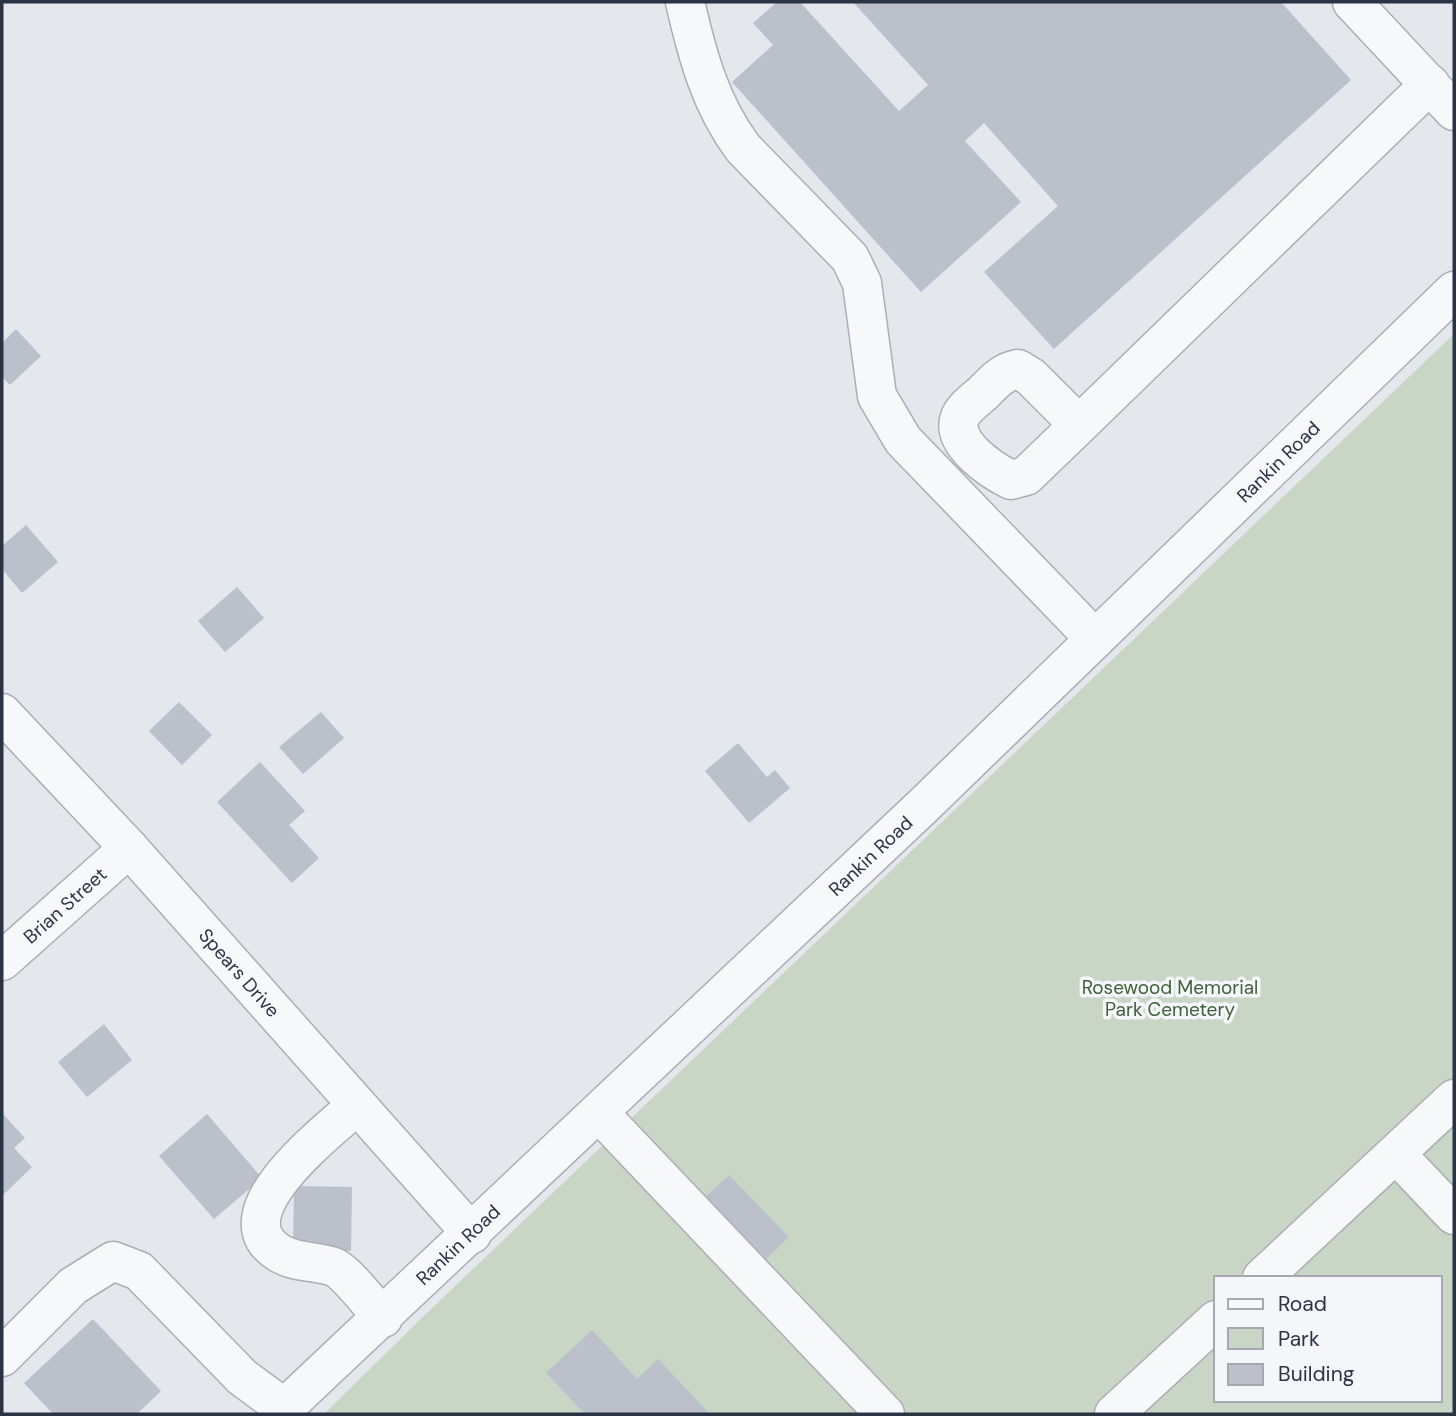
<svg xmlns="http://www.w3.org/2000/svg" width="1456" height="1416" font-family="'DM Sans',sans-serif">
  <rect width="100%" height="100%" fill="#e4e7ec"/>
  <path fill="#c9d6c5" fill-rule="evenodd" d="M1454,334v1080h-1130l107,-105zM1216,1278h224v122h-224z"/>
  <g fill="#bbc0ca">
    <polygon points="777,2 800,2 899,111 928,85 853,2 1281,2 1351,80 1054,349 984,272 1058,206 984,123 965,141 1021,202 921,292 732,82 773,45 753,23"/>
    <polygon points="16,329 41,356 10,385 2,377 2,343"/>
    <polygon points="26,525 58,562 22,593 2,569 2,546"/>
    <polygon points="237,587 264,618 225,652 198,621"/>
    <polygon points="179,702 212,735 182,765 149,731"/>
    <polygon points="321,712 344,738 303,774 279,747"/>
    <polygon points="738,743 767,777 775,770 790,788 749,823 705,771"/>
    <polygon points="260,762 305,811 289,825 319,858 292,883 217,802"/>
    <polygon points="104,1024 132,1060 87,1097 58,1062"/>
    <polygon points="2,1113 25,1138 14,1148 32,1167 2,1196"/>
    <polygon points="207,1114 262,1178 214,1219 159,1156"/>
    <polygon points="729,1175 789,1237 763,1262 702,1200"/>
    <polygon points="294,1186 352,1187 351,1251 293,1250"/>
    <polygon points="93,1319 161,1391 137,1414 53,1414 24,1383"/>
    <polygon points="592,1330 637,1379 658,1359 710,1414 585,1414 546,1373"/>
  </g>
  <g fill="none" stroke-linecap="round" stroke-linejoin="round">
    <defs>
      <g id="minor">
        <path d="M685,2c12,52 25,102 58,146l107,110 12,25 15,113 26,44 192,199"/>
        <polyline points="1352,2 1454,111"/>
        <path d="M1079,425l-48,-48 -13,-8c-16,3 -24,13 -35,24 -8,7 -19,15 -23,24 -10,26 31,53 51,63l15,-4 53,-51 351,-341"/>
        <path id="s1" d="M2,713l127,135 343,386"/>
        <path id="s2" d="M2,961l127,-113"/>
        <path d="M357,1105c-28,26 -142,111 -76,149 16,9 37,7 53,13 13,6 38,39 49,51"/>
        <polyline points="599,1113 885,1414"/>
        <polyline points="1396,1154 1454,1215"/>
        <polyline points="1262,1278 1454,1099"/>
        <polyline points="2,1357 73,1286 113,1261 139,1271 242,1377 284,1408"/>
        <path id="s3" d="M278,1414l644,-607 532,-516"/>
        <polyline points="1114,1414 1216,1320"/>
      </g>
    </defs>
    <use href="#minor" stroke="#a9aeb7" stroke-width="41"/>
    <use href="#minor" stroke="#f7f8fa" stroke-width="38"/>
  </g>
  <g text-anchor="middle" dominant-baseline="central" stroke-width="7" stroke-linejoin="round" paint-order="stroke">
    <g font-size="19" fill="#2b3445" stroke="#f4f6f9">
      <text stroke="none"><textPath href="#s3" startOffset="1381">Rankin Road</textPath></text>
      <text stroke="none"><textPath href="#s3" startOffset="814">Rankin Road</textPath></text>
      <text stroke="none"><textPath href="#s2" startOffset="84">Brian Street</textPath></text>
      <text stroke="none"><textPath href="#s1" startOffset="352">Spears Drive</textPath></text>
      <text stroke="none"><textPath href="#s3" startOffset="247">Rankin Road</textPath></text>
    </g>
    <g font-size="19" fill="#3f6138" stroke="#f4f6f9">
      <text x="1170" y="987">Rosewood Memorial<tspan x="1170" dy="22">Park Cemetery</tspan></text>
    </g>
  </g>
  <rect width="1456" height="1416" fill="none" stroke="#2b3445" stroke-width="7"/>
  <rect x="1214" y="1276" width="228" height="126" fill="#f4f6f9" stroke="#a4a8b1" stroke-width="2"/>
  <rect x="1228" y="1299" width="35" height="10" fill="#f7f8fa" stroke="#a4a8b1" stroke-width="2"/>
  <text x="1278" y="1311" font-size="21" fill="#2b3445">Road</text>
  <rect x="1228" y="1328" width="35" height="21" fill="#c9d6c5" stroke="#a4a8b1" stroke-width="2"/>
  <text x="1278" y="1346" font-size="21" fill="#2b3445">Park</text>
  <rect x="1228" y="1364" width="35" height="21" fill="#bbc0ca" stroke="#a4a8b1" stroke-width="2"/>
  <text x="1278" y="1381" font-size="21" fill="#2b3445">Building</text>
</svg>
